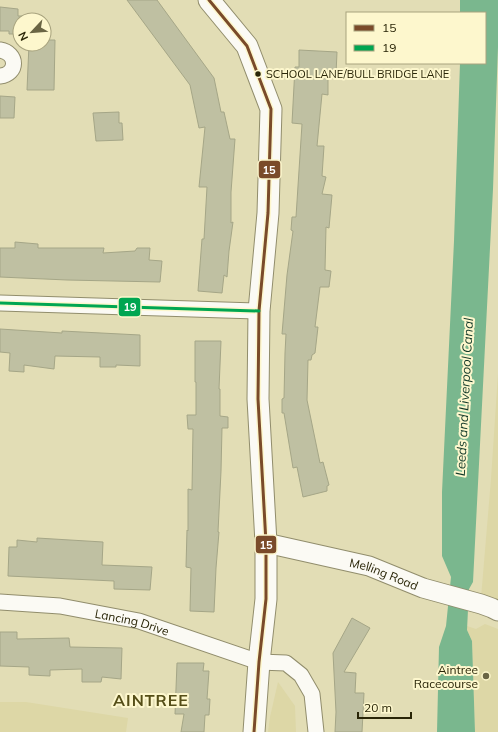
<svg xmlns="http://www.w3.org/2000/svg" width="498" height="732" font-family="Mulish,sans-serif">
  <rect width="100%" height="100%" fill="#e2ddb5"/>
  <g fill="#ddd7a6">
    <polygon points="498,374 498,604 481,598 491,479"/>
    <polygon points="485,624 498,629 498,732 475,732 472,641 467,630 467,626 476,629"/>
    <polygon points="278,682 295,706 296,732 268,732 270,717"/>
    <polygon points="0,702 26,702 128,718 126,732 0,732"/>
  </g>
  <polygon fill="#7ab78e" points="460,0 498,0 498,47 493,189 473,582 469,589 467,630 472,641 475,732 437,732 439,647 446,626 451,577 442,556 442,492 454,241 460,63 485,63 485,13 460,13"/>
  <g fill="#bfc0a2" stroke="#a5a687">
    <polygon points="127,0 157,0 214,78 221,112 224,112 230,139 235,139 231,192 231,223 233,222 229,251 227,277 224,275 222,293 198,291 202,239 204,239 207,187 199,187 205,127 199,128 190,85"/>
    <polygon points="0,7 18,9 18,16 26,16 25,20 20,20 20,34 9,34 9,31 0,31"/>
    <polygon points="44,40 55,40 54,90 27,90 29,44 44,44"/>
    <polygon points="299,50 337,52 336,74 328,74 328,95 322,94 317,146 324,146 322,176 326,177 322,194 332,195 329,228 326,227 325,270 331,271 329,287 320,287 315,327 318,327 315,353 312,355 311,360 308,360 307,400 320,463 323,462 329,485 327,486 327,491 303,497 297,467 293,468 284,413 282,413 282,399 284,398 285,353 286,334 282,334 287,275 293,231 291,230 292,217 296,217 302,124 292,123 295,67 299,67"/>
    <polygon points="0,96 15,97 14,118 0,118"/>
    <polygon points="119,112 119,123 122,123 123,140 96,141 93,113"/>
    <polygon points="15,242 38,244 38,248 104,248 103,253 135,251 137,248 150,248 149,260 162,261 160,282 67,280 0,277 0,248 15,248"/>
    <polygon points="0,329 62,333 62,331 140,335 140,366 116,365 116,367 100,367 100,357 55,356 54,369 24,365 24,372 9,371 10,353 0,352"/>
    <polygon points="195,341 221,341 219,389 220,389 220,416 228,417 228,428 222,428 221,471 218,532 219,532 216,568 214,612 190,611 191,568 186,567 187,530 188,531 188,489 192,490 193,429 188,429 187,415 196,415 196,382 195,382"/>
    <polygon points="37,538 103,542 102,565 152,567 150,590 114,589 114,581 8,576 9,547 17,547 17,540 37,542"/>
    <polygon points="352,618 370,628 344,672 356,673 355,693 364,693 362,732 335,732 336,712 333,653"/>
    <polygon points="0,632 17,632 17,639 69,638 70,647 122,648 121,679 102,677 101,682 82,682 82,669 50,670 50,676 29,675 29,667 0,666"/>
    <polygon points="177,663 204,663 203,671 209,671 207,699 210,699 209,715 205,715 204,732 181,732 184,714 175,714"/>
  </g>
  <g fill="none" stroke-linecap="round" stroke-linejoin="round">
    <defs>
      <g id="minor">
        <path d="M0,50c18,3 18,24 0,26"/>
        <polyline points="0,303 259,311"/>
        <path id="s1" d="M0,602l60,4 79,15 120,41 27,1 15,12 11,19 4,38"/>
      </g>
      <g id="tertiary">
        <path id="s2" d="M266,543l103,23 54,22 58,16 11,4 6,3"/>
      </g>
      <polyline id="secondary" points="209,0 247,46 271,109 268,213 259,311 258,399 266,543 266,599 259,662 254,732"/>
    </defs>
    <use href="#minor" stroke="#918d6c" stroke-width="17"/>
    <use href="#tertiary" stroke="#918d6c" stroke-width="21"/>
    <use href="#secondary" stroke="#918d6c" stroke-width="23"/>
    <use href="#minor" stroke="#fbfaf4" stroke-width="15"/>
    <use href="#tertiary" stroke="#fbfaf4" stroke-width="19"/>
    <use href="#secondary" stroke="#fbfaf4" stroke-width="21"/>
    <defs>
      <polyline id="bus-1" points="209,0 247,46 271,109 268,213 259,311 258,399 266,543 266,599 259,662 254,732"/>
      <polyline id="bus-2" points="0,303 259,311"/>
    </defs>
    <use href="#bus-1" stroke="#fdf7cd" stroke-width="6"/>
    <use href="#bus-2" stroke="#fdf7cd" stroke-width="6"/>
    <use href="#bus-1" stroke="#7a4b2a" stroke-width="3"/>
    <use href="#bus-2" stroke="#00a651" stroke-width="3"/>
  </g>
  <circle fill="#292507" stroke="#fdf7cd" stroke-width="1.5" cx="258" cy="74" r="3.5"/>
  <circle fill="#6a6544" stroke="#fdf7cd" stroke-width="1.5" cx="486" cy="676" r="4"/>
  <g text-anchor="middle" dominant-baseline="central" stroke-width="4" stroke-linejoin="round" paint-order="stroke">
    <g font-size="11" fill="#292507" stroke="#fdf7cd" text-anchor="start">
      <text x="266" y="74">SCHOOL LANE/BULL BRIDGE LANE</text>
    </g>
    <g font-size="12" fill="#292507" stroke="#fdf7cd">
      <text stroke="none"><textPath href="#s2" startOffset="122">Melling Road</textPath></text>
      <text stroke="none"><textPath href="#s1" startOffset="134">Lancing Drive</textPath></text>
    </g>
    <g font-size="12" fill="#292507" stroke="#fdf7cd" text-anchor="end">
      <text x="478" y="669">Aintree<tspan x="478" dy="14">Racecourse</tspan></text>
    </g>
    <g font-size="13" font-style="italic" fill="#123928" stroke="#fdf7cd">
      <text transform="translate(464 397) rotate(-87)">Leeds and Liverpool Canal</text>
    </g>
    <g font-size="16" font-weight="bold" letter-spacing="1" fill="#554e17" stroke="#fdf7cd">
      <text x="151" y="700">AINTREE</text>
    </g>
  </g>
  <g stroke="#fdf7cd" stroke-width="1.5">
    <rect x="258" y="160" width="23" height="19" rx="4" fill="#7a4b2a"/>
    <rect x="118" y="297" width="23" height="20" rx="4" fill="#00a651"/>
    <rect x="255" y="535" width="22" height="19" rx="4" fill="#7a4b2a"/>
  </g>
  <g font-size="11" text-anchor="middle" font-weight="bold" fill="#fff">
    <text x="269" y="174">15</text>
    <text x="130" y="311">19</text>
    <text x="266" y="549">15</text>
  </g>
  <rect x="346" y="12" width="140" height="52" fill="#fdf7cd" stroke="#a8a37e"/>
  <rect x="354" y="25" width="20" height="6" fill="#7a4b2a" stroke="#a8a37e"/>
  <text x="382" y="32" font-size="12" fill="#292507">15</text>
  <rect x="354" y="45" width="20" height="6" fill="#00a651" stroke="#a8a37e"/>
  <text x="382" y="52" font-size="12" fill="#292507">19</text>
  <g transform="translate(32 32) rotate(244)"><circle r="19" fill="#fdf7cd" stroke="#a8a37e"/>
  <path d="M0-3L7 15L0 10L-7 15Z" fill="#6a6544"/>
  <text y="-6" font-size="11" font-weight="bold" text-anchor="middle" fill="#292507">N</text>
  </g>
  <path d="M358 712v6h53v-6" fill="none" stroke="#292507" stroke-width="2"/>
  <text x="364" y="712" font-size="12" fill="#292507" stroke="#fdf7cd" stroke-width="3" paint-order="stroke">20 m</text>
</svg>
